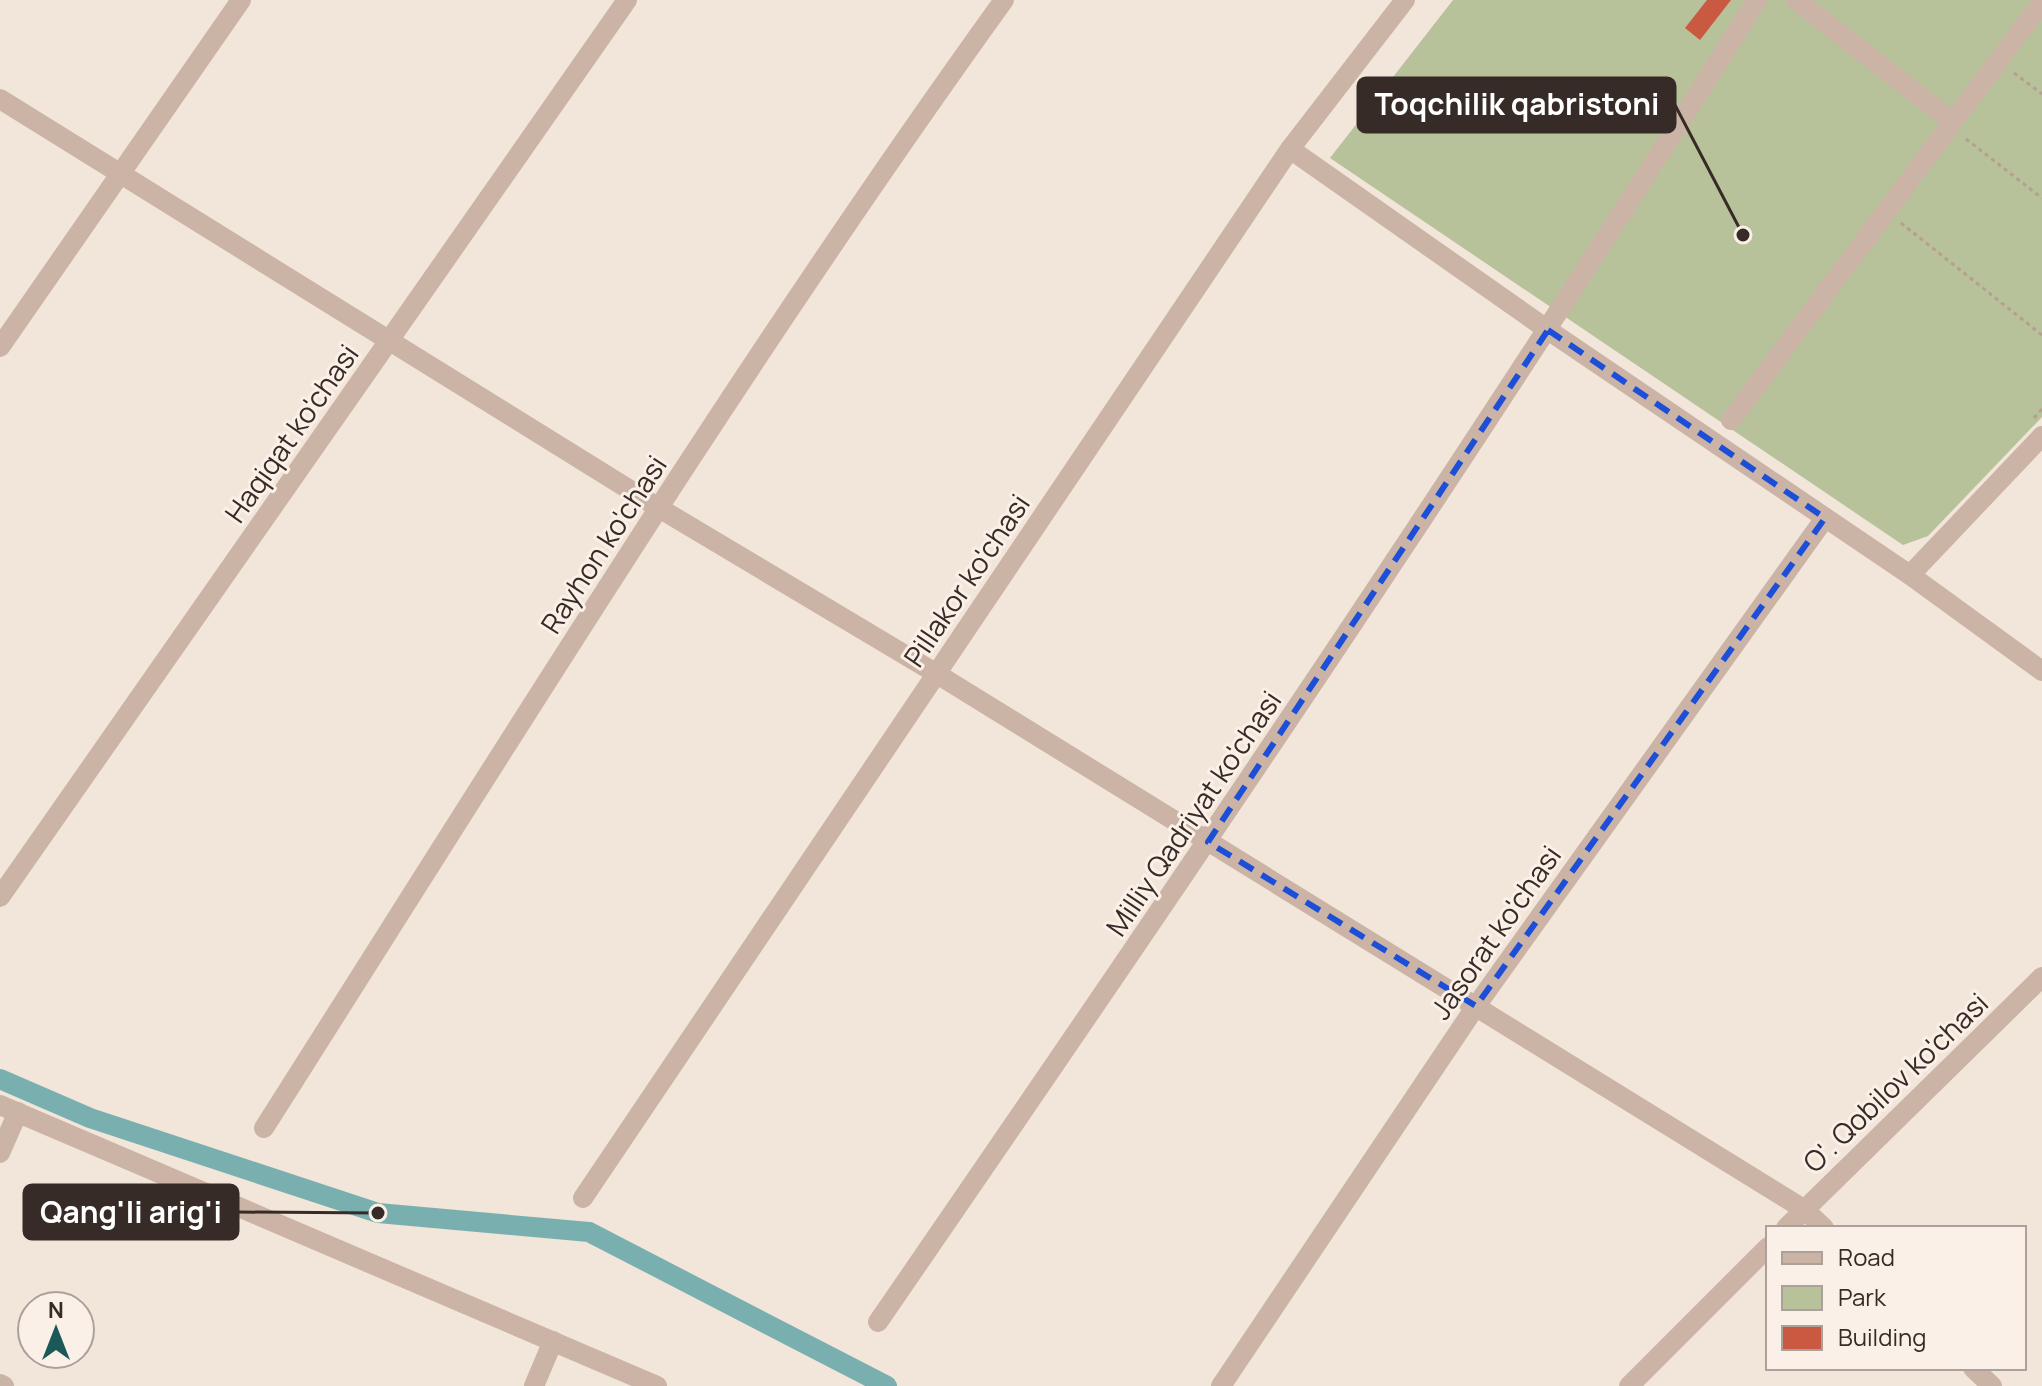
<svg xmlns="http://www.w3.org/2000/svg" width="2042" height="1386" font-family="Manrope,sans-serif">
  <rect width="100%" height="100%" fill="#f2e5da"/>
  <polygon fill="#b7c29a" points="1453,0 2042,0 2042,417 1928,536 1903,545 1330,158"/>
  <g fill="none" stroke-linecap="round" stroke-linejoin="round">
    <polyline stroke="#79b0af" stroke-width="20" points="0,1079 90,1118 378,1213 589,1232 887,1386"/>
  </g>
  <polygon fill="#c95941" points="1707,0 1731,0 1700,40 1685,28"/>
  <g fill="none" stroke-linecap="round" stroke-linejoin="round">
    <g stroke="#b79e90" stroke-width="3" stroke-dasharray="4 4" stroke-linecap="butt">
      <polyline points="2014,73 2042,94"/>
      <polyline points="1966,139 2042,198"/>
      <polyline points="1901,223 2042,335"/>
      <polyline points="2034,418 2042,409"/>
    </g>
    <g stroke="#cbb4a6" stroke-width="20">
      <polyline points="1796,0 1953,122"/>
      <polyline points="0,99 659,508 937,674 1805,1210 1824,1228"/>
      <polyline points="1290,149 1548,330 1910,575 2042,671"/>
      <polyline points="0,347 241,0"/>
      <polyline points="1731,420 2042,2"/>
      <polyline points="1910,575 2042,436"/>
      <polyline points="0,897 627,0"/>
      <polyline points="0,1105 657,1386"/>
      <path d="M264,1128c241,-379 477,-763 740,-1128"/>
      <polyline points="0,1153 18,1112"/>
      <polyline points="583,1198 1290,149 1405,0"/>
      <polyline points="1786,1228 2042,977"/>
      <path d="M878,1322c300,-436 598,-873 879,-1322"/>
      <polyline points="1973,1368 1992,1386"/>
      <polyline points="0,1384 4,1386"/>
      <polyline points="534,1386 553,1341"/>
      <polyline points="1221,1386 1476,1006 1825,518"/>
      <polyline points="1629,1386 1768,1247"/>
    </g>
  </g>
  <path fill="none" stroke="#1d4ed8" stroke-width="6" stroke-dasharray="16 10" stroke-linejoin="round" d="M1548,330l277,188 -349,488 -268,-164z"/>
  <g text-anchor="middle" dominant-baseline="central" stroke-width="6" stroke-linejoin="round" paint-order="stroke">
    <g font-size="28" fill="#372b27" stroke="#faf0e7">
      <text transform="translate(291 433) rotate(-55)">Haqiqat ko'chasi</text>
      <text transform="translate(603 544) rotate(-57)">Rayhon ko'chasi</text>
      <text transform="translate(966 580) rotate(-56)">Pillakor ko'chasi</text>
      <text transform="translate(1193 813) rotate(-56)">Milliy Qadriyat ko'chasi</text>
      <text transform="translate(1495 932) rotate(-55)">Jasorat ko'chasi</text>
      <text transform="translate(1895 1082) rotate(-44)">O'. Qobilov ko'chasi</text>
    </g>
  </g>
  <path fill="none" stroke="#372b27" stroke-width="3" d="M1743 235L1675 105M378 1213L238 1212"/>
  <g fill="#372b27" stroke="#faf0e7" stroke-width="3">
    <circle cx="1743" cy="235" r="8"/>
    <circle cx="378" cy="1213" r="8"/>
  </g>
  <g fill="#372b27" stroke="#372b27" stroke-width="3">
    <rect x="1358" y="78" width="317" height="54" rx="8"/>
    <rect x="24" y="1185" width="214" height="54" rx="8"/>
  </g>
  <g font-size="30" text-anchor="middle" font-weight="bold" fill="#fff">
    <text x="1517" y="115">Toqchilik qabristoni</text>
    <text x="131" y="1223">Qang'li arig'i</text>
  </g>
  <rect x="1766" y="1226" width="260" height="144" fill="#faf0e7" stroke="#aca19a" stroke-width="2"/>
  <rect x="1782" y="1252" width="40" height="12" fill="#cbb4a6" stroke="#aca19a" stroke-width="2"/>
  <text x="1838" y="1266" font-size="24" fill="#372b27">Road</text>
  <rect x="1782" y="1286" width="40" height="24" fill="#b7c29a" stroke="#aca19a" stroke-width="2"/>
  <text x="1838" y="1306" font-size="24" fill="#372b27">Park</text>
  <rect x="1782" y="1326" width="40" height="24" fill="#c95941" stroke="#aca19a" stroke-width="2"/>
  <text x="1838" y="1346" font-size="24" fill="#372b27">Building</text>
  <g transform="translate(56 1330)"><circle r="38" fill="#faf0e7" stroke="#aca19a" stroke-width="2"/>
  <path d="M0-6L14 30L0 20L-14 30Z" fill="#1b5959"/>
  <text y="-12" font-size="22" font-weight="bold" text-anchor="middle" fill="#372b27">N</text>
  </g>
</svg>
